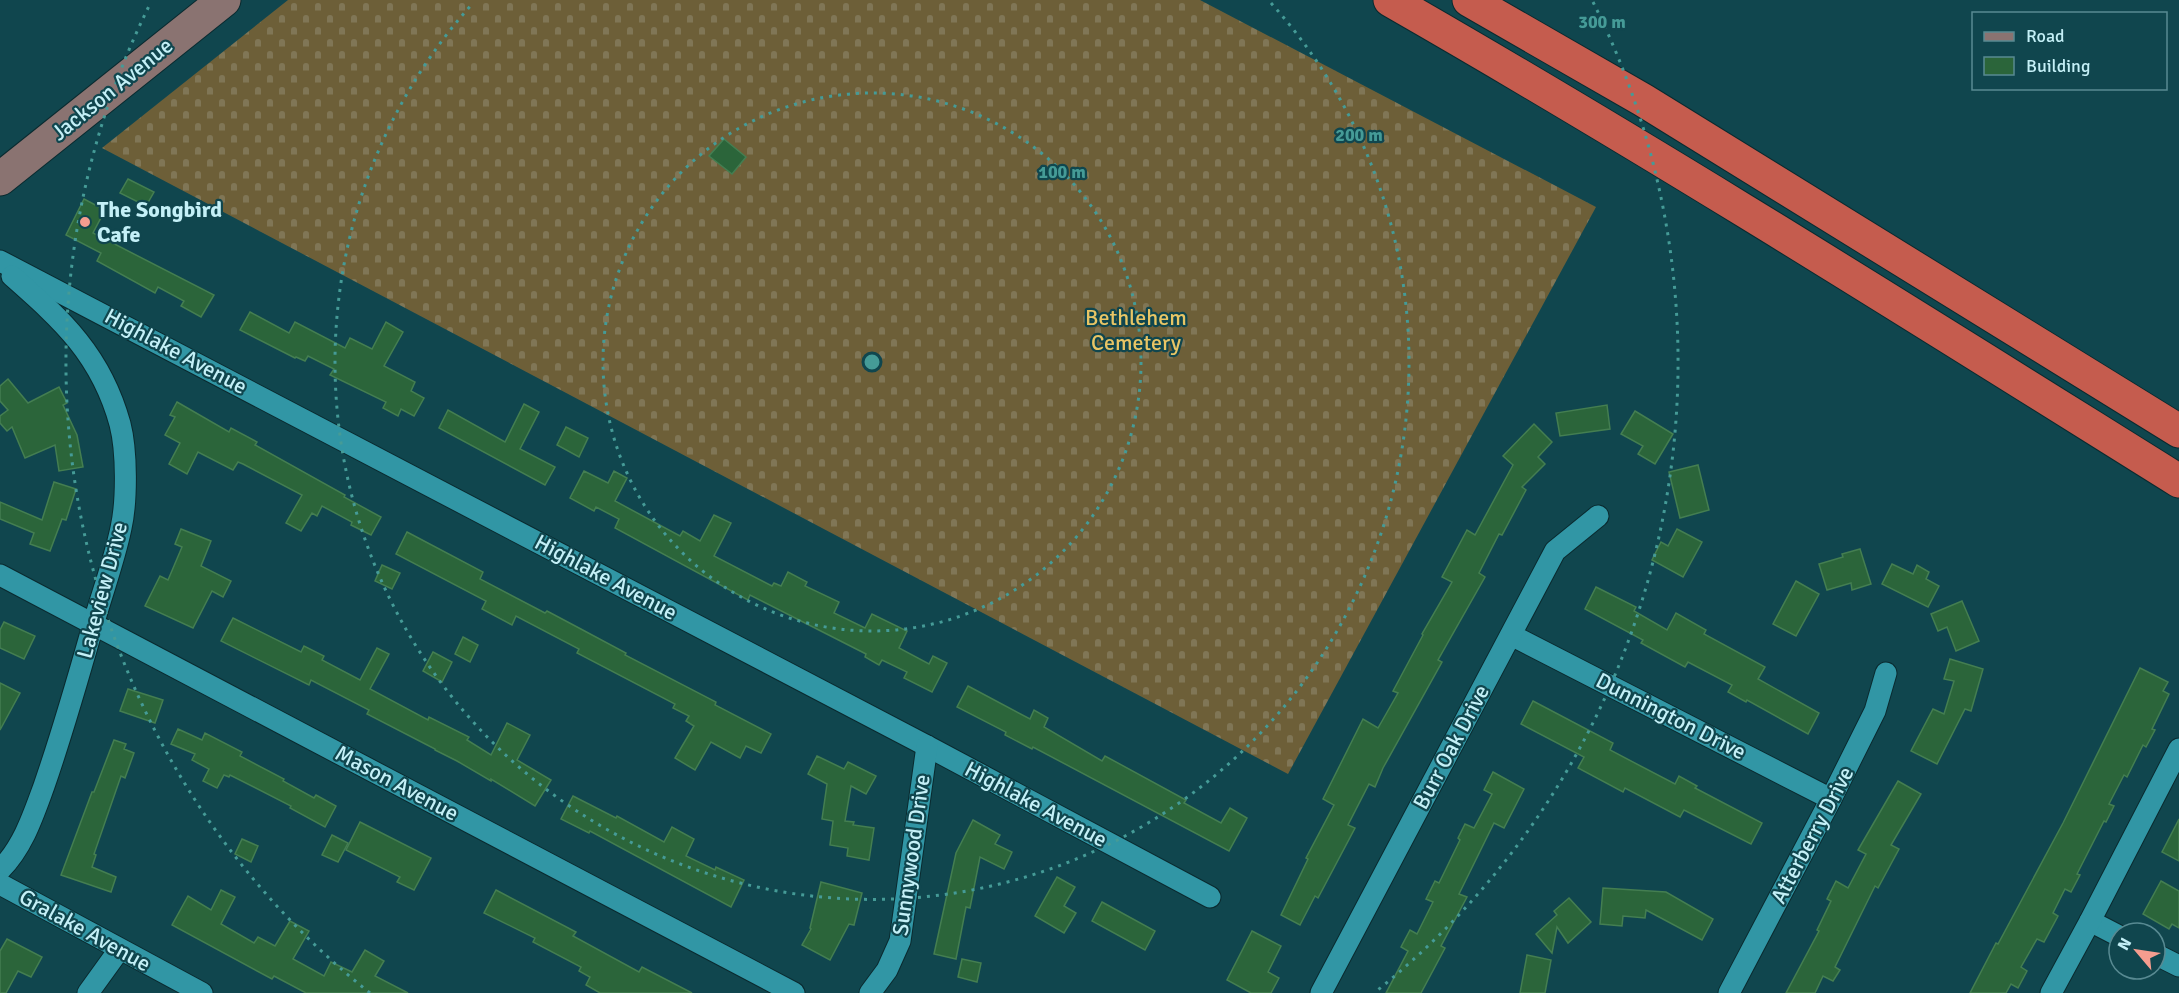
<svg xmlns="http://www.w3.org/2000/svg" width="2179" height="993" font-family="Signika,sans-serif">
  <defs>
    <pattern id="cemetery-stones" width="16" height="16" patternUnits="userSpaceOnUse" patternTransform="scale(1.5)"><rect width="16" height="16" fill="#6d5f38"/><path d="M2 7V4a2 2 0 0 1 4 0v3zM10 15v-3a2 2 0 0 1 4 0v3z" fill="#807656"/></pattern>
  </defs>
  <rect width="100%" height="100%" fill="#10464e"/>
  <polygon fill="url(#cemetery-stones)" points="288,0 1200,0 1596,207 1288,774 102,148"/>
  <g fill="#2b653a" stroke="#447e51" stroke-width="1.5">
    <polygon points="724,139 746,157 732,174 709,156"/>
    <polygon points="128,179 154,192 146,206 120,193"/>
    <polygon points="84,199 105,210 93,233 214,295 201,317 181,306 184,301 158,287 155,293 97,261 101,253 66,235"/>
    <polygon points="250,312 289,333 295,322 345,348 350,338 372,349 386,322 403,332 384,366 415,382 411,391 424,398 414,416 401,409 398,416 383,408 386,402 330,375 334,369 308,356 305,361 296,357 295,358 240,330"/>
    <polygon points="8,379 28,403 59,387 67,403 63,405 77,435 83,467 59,471 55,445 25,458 12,427 7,431 0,423 0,416 8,410 0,401 0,386"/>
    <polygon points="177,402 229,432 231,428 257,442 255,445 345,495 344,497 381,517 371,535 351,525 352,522 322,506 317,516 312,513 301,531 286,523 302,495 243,464 238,462 233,470 198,452 187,474 169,464 180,443 165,435 175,417 170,415"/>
    <polygon points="524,404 539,412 520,449 555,467 545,485 439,428 448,410 505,442"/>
    <polygon points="1607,405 1610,429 1560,436 1556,413"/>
    <polygon points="1635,411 1673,434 1655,464 1638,454 1643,446 1621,434"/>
    <polygon points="1534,424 1552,442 1538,457 1545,464 1522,487 1526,490 1502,535 1499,534 1479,573 1485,577 1438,660 1442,662 1383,768 1375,787 1369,784 1348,825 1355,828 1318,898 1315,896 1300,925 1281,915 1308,859 1306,858 1334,805 1323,799 1363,719 1378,728 1398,693 1393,691 1423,635 1422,634 1452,582 1442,577 1467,530 1475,535 1513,465 1503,456"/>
    <polygon points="566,427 588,438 579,457 557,445"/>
    <polygon points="1698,465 1709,510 1680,518 1669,472"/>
    <polygon points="584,471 608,483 614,471 627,478 615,501 680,536 683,531 700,541 714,515 731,523 714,556 772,586 774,583 781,586 788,572 807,582 805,586 839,602 834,613 865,628 872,614 907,631 899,648 929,664 933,656 947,663 932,692 904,678 907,672 882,660 879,665 865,657 866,654 750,595 748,600 615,528 619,519 596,507 594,511 570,498"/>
    <polygon points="54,482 76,489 66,520 62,519 50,551 30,544 34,533 0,519 0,502 42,520"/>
    <polygon points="181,529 211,541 201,566 231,581 223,597 212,591 193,628 145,606 160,576 168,580 182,547 175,544"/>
    <polygon points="1677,529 1702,542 1683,577 1652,560 1661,542 1668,546"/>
    <polygon points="407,532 483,572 480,579 545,613 547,611 579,628 626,653 625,655 716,702 715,705 771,734 761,753 746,746 740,758 711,742 695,770 675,758 694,726 686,721 689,716 673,708 675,704 577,653 579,649 516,616 512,625 482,609 486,601 396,554"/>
    <polygon points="1860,549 1871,584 1852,590 1851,583 1827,590 1819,564 1843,557 1842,554"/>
    <polygon points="1892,564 1913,574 1917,565 1929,572 1926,579 1939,586 1928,607 1882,584"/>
    <polygon points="382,565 400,573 392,589 375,581"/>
    <polygon points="1796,581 1819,594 1796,636 1773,624"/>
    <polygon points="1596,587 1636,607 1634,611 1667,630 1676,613 1706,630 1704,634 1765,667 1758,679 1819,713 1808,734 1747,700 1746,702 1728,692 1732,685 1688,662 1685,667 1641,643 1643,640 1585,609"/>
    <polygon points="1962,601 1979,641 1956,651 1947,627 1938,631 1931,614"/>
    <polygon points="233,618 301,652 304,646 324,656 322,660 360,680 377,648 389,654 370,689 428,720 429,717 469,737 467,740 491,755 507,723 530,735 517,760 551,780 535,806 491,779 491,781 457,761 435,750 435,749 367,714 369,710 311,680 309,685 221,641"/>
    <polygon points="4,622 35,636 24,659 0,648 0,630"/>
    <polygon points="463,637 478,645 470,662 455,654"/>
    <polygon points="433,652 452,662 442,682 423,671"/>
    <polygon points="1950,659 1983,669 1971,711 1965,709 1937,764 1911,751 1933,709 1944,714 1954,681 1944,679"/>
    <polygon points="2140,668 2168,682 2163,691 2169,694 2152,729 2155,730 2146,747 2143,745 2127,777 2124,775 2109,804 2114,806 2106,822 2104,821 2077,874 2080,875 2071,892 2065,889 2053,913 2058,916 2044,942 2037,939 2021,967 2027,971 2018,988 2011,984 2006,993 1970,993 1996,943 1998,944 2063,823"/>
    <polygon points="0,683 20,693 0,730"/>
    <polygon points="968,686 1030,719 1034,710 1048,718 1044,727 1102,761 1105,756 1186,800 1184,803 1221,823 1230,808 1247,818 1229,851 1033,747 1032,749 1005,735 1006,732 957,707"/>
    <polygon points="128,689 163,700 155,723 120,711"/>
    <polygon points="1533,701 1613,743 1610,750 1675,784 1679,776 1697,786 1695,788 1762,823 1751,844 1684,810 1680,817 1625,788 1623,792 1578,768 1584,757 1521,724"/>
    <polygon points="178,729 202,740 205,733 242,752 240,756 284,779 283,781 314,798 316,795 336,806 325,827 290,808 291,806 230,775 229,777 224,775 217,788 203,781 209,769 192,760 195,754 171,744"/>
    <polygon points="114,740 126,744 124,749 134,753 125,778 121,776 94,854 96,855 92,867 116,877 111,892 61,875 92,792 94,792"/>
    <polygon points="817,756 844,769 848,762 876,776 866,794 851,786 845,821 854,822 853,825 874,828 869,860 847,856 848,848 830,845 833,821 822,819 827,784 808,774"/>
    <polygon points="1493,772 1524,789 1504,828 1494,823 1459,894 1467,897 1441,946 1445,948 1421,993 1386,993 1408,951 1401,947 1410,930 1417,934 1433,902 1426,899 1435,881 1439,883 1460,840 1458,838 1465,824 1474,828 1492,794 1484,790"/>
    <polygon points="1898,781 1921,794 1891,845 1899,849 1878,888 1875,886 1835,967 1840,970 1833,981 1823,976 1815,993 1786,993 1819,931 1817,930 1831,901 1827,899 1836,881 1848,888 1866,854 1858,850"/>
    <polygon points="573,796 616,818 617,816 664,842 672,827 694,839 686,856 715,870 716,867 744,880 731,907 590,831 589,833 561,819"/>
    <polygon points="2179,819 2179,861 2162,852"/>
    <polygon points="973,820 1000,835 995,844 1012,852 1004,869 980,857 970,908 966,907 956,959 934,954 956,853"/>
    <polygon points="360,822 431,858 414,890 397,882 400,877 346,850"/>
    <polygon points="332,835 348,843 338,862 322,855"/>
    <polygon points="242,839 258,846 251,862 235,854"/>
    <polygon points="1057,877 1075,887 1064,906 1076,913 1064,933 1035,916"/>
    <polygon points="2161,881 2179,891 2179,928 2172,924 2169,929 2143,914"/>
    <polygon points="821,882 862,893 854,925 849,924 830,960 802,945 811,929 810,928"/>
    <polygon points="1603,888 1666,892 1713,919 1702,940 1646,910 1645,918 1623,916 1622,926 1600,924"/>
    <polygon points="221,890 235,897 221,924 254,943 258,937 275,946 290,921 309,931 293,959 324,976 331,962 352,972 365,950 384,961 375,976 408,993 306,993 274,976 272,979 172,925 188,896 211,910"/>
    <polygon points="496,890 576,932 573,936 639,972 642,967 692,993 600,993 586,985 590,977 579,971 581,967 533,942 535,938 484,913"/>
    <polygon points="1569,898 1591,922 1568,943 1557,927 1552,953 1536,934 1557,915 1554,911"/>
    <polygon points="1102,902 1155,931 1145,950 1092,921"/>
    <polygon points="1252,931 1281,946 1268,972 1279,978 1271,993 1251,993 1227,980"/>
    <polygon points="7,939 42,957 31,977 18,971 6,993 0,993 0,951"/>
    <polygon points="1527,955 1551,960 1545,993 1520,993"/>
    <polygon points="962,959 981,963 977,982 958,977"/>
  </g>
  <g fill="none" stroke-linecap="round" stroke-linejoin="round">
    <defs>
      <g id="minor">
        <polyline points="0,261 927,746 1210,897"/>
        <polyline points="0,575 794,993"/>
        <polyline points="1511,635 1831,799"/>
        <path d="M0,870c23,-23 33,-54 44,-84 18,-52 33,-104 48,-157 9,-33 22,-67 29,-101 6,-27 6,-77 -1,-104 -19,-69 -57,-103 -108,-148"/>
        <polyline points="0,884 202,993"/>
        <polyline points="2090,921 2119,936"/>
        <polyline points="2155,954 2179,966"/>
        <polyline points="88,993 119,950"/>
        <polyline points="870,993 887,970 900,941 927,746"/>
        <polyline points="1321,993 1555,551 1598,516"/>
        <polyline points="1729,993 1831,799 1875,711 1886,673"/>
        <polyline points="2051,993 2090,921 2179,749"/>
      </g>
      <polyline id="primary" points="0,179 224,0"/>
      <g id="motorway">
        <path d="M1390,0c267,153 528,318 789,481"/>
        <polyline points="1469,0 1643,100 2179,431"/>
      </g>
    </defs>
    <use href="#minor" stroke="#0a2a2f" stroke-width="23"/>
    <use href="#primary" stroke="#0a2a2f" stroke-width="35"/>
    <use href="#motorway" stroke="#0a2a2f" stroke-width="35"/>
    <use href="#minor" stroke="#3196a5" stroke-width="21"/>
    <use href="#primary" stroke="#8a7371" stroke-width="33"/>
    <use href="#motorway" stroke="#c55c4e" stroke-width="33"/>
  </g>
  <g fill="none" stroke="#459b97" stroke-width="3" stroke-dasharray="3 6">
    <circle cx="872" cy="362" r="269"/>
    <path d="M1271 3A537 537 0 1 1 473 3"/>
    <path d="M370 993A806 806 0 0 1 151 2M1593 2A806 806 0 0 1 1374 993"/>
  </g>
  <circle fill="#f59d8f" stroke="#10464e" stroke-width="2" cx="85" cy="222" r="6"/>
  <g text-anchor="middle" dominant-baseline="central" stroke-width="4.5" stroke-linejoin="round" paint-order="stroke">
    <g font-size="22" fill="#c4f0f7" stroke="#10464e">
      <text transform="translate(112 89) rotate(-39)">Jackson Avenue</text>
      <text transform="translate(176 351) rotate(28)">Highlake Avenue</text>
      <text transform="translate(606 577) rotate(28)">Highlake Avenue</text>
      <text transform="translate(102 590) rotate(-75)">Lakeview Drive</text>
      <text transform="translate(1671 716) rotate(27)">Dunnington Drive</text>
      <text transform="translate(1451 747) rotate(-62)">Burr Oak Drive</text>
      <text transform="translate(397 783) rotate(28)">Mason Avenue</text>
      <text transform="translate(1036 804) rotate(28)">Highlake Avenue</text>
      <text transform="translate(1812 835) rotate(-62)">Atterberry Drive</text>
      <text transform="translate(911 855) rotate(-82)">Sunnywood Drive</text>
      <text transform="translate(85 930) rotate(29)">Gralake Avenue</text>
    </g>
    <g font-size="22" font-weight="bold" fill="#c4f0f7" stroke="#10464e" text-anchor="start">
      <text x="97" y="209">The Songbird<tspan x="97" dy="25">Cafe</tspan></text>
    </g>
    <g font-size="22" fill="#e8c565" stroke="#10464e">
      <text x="1136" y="317">Bethlehem<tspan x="1136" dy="25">Cemetery</tspan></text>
    </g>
  </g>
  <circle cx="872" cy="362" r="9" fill="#459b97" stroke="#10464e" stroke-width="3"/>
  <g font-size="18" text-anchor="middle" font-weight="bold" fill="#459b97" stroke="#10464e" stroke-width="4.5" stroke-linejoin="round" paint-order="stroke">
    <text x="1602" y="28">300 m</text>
    <text x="1359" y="141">200 m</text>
    <text x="1062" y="178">100 m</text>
  </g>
  <rect x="1972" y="12" width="195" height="78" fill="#10464e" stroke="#588a92" stroke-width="1.5"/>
  <rect x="1984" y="32" width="30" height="9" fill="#8a7371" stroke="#588a92" stroke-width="1.5"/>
  <text x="2026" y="42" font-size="18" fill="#c4f0f7">Road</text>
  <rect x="1984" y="57" width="30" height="18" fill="#2b653a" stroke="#588a92" stroke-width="1.5"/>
  <text x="2026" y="72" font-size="18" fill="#c4f0f7">Building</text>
  <g transform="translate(2137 951) rotate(299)"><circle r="28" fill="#10464e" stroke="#588a92" stroke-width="1.5"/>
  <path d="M0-4.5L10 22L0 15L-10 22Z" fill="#f59d8f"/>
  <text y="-9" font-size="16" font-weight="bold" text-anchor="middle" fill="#c4f0f7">N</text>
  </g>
</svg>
